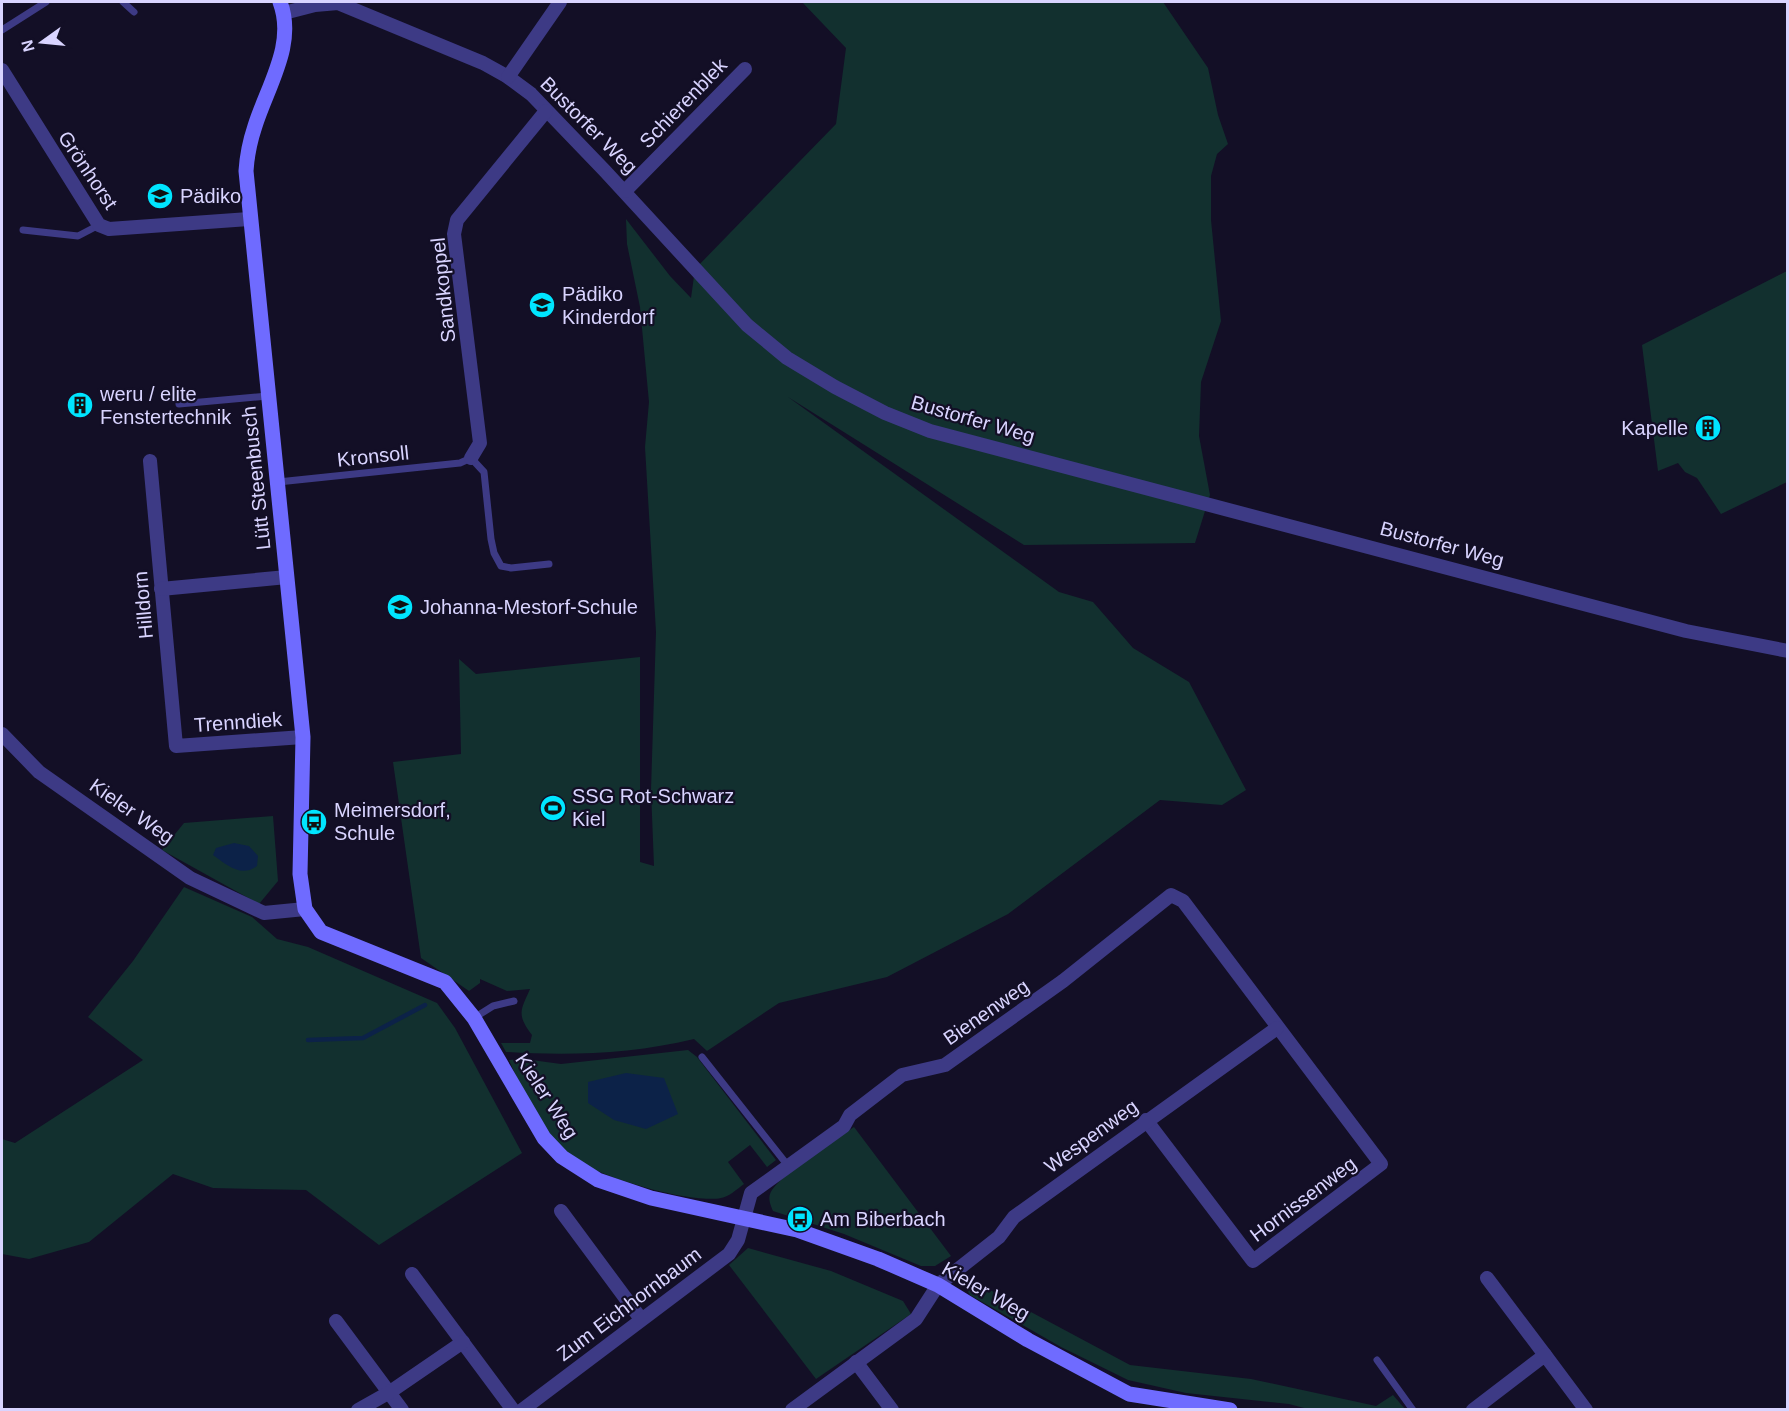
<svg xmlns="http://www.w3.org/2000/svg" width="1789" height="1411" font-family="Arial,sans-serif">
  <rect width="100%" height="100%" fill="#130f26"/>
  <g fill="#12302f">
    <path d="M802,2h361l45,66 10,47 10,29 -11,10 -6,22v44l10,101 -20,61 -2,54 11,59 -15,48 -171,2 -236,-148 271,195 34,10 40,46 56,34 57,108 -24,15 -62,-5 -152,114 -121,63 -108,26 -72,48 -13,-12c-62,15 -125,17 -188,13l-5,-9h29l2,-8c-16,-21 -11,-25 -2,-46l-23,2 -27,-12v4l-11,8 -48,-33 -28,-196 68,-8 -2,-95 17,15 164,-17v205l14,4 -3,-76 5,-158 -11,-185 4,-45 -9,-95 -13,-63 -1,-25 44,57 21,22 4,-29 141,-145 10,-76z"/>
    <polygon points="1787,271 1787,482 1721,514 1697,478 1685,472 1678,463 1658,471 1642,345"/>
    <polygon points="273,816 278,881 259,904 162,850 184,823"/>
    <polygon points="184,887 252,917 277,939 308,947 437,1003 455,1028 522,1153 379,1245 306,1190 213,1188 173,1174 89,1242 29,1259 2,1254 2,1139 15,1143 143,1060 88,1017 133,961"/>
    <path d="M688,1050l9,7 79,103 -9,7 -17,-22 -22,17 16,22c-7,5 -15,13 -23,14 -30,6 -123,-21 -148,-40 -32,-22 -49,-64 -64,-98l15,-1 37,5z"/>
    <path d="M854,1127l97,129 -16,10h-14l-77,-32 -71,-23c-3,-7 -6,-14 -1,-21 15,-21 60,-47 82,-63z"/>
    <polygon points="748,1248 831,1271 903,1301 911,1314 816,1379 729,1265"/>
    <polygon points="964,1276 1130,1365 1251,1379 1376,1406 1393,1395 1405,1409 1308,1409 1289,1404 1186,1393 1128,1380 1061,1347 970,1295 964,1285"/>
  </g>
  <g fill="#0c2248">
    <path d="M234,843l15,3 9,10 -1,10c-16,12 -30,-1 -44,-11l3,-7z"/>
    <polygon points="626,1073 664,1078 678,1114 646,1129 614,1120 588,1103 588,1082"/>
  </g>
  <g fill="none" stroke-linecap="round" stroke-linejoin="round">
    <polyline stroke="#0c2248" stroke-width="4.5" points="308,1040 363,1038 425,1005"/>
    <g stroke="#3d3a85" stroke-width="7">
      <polyline points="123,2 134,12"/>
      <polyline points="2,30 46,2"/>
      <polyline points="23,230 78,236 99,225"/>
      <polyline points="179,404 268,396"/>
      <polyline points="278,482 460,463 471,458 484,472 491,539 494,553 501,566 511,568 549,564"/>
      <polyline points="474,1018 493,1006 514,1001"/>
      <polyline points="702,1057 789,1167"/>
      <polyline points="1377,1360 1413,1410"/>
    </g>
    <g stroke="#3d3a85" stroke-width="14">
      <polyline points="284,13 315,5 338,3 483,63 508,77 531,94 605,171 747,325 787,358 835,387 885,413 930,431 1686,631 1788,651"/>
      <polyline points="2,70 99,225 109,229 249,219"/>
      <polyline points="508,77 560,2"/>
      <polyline points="625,191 745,69"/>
      <polyline points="471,458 480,443 454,234 457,220 546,111"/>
      <polyline points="150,461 176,746 303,737"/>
      <polyline points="161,589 287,577"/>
      <polyline points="2,734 39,772 190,878 264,913 305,909"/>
      <polyline points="561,1211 641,1319"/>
      <polyline points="412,1274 513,1410"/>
      <polyline points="1487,1278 1545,1355"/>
      <polyline points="336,1321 402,1410"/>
      <polyline points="856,1362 892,1410"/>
      <polyline points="358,1410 390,1392 463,1342"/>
      <polyline points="522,1410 729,1254 738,1240 751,1193 844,1126 850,1115 902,1075 945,1065 1063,981 1171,895 1183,901 1381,1164 1253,1261 1146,1120"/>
      <polyline points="792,1410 916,1319 938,1285 999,1237 1014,1217 1277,1028"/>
      <polyline points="1473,1410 1545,1355 1586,1410"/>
    </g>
    <path stroke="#6f6bff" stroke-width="15" d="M280,2c16,42 -12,83 -25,124 -5,15 -8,29 -9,45l57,566 -3,137 5,35 16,23 124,50 29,36 70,120 18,19 36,23 53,18 146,32 81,29 60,26 90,55 101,54 101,16"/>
  </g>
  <defs>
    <symbol id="school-disc" viewBox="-11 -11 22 22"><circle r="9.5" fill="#00e5ff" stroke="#130f26"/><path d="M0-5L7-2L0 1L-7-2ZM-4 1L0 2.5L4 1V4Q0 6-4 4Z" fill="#111"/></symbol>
    <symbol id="building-disc" viewBox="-11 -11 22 22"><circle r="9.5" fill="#00e5ff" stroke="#130f26"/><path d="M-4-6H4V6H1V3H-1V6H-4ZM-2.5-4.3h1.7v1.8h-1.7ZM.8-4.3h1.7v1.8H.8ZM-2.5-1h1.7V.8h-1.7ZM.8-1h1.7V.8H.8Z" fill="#111"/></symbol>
    <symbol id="stadium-disc" viewBox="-11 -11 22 22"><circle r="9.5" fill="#00e5ff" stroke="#130f26"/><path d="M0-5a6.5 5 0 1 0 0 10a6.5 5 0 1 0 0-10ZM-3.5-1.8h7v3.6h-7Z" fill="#111"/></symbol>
    <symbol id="bus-disc" viewBox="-11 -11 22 22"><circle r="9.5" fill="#00e5ff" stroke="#130f26"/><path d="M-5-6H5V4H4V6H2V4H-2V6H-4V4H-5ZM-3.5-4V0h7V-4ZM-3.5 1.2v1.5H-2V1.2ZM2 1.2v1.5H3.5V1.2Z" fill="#111"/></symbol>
  </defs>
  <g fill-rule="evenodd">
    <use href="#school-disc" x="145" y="181" width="30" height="30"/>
    <use href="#school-disc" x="527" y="290" width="30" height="30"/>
    <use href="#building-disc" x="65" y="390" width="30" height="30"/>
    <use href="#building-disc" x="1693" y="413" width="30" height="30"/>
    <use href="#school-disc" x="385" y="592" width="30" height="30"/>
    <use href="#stadium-disc" x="538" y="793" width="30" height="30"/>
    <use href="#bus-disc" x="299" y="807" width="30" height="30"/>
    <use href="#bus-disc" x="785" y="1204" width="30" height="30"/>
  </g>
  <g text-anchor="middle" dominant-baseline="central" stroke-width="4.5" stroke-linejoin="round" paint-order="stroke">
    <g font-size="20" fill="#d9d4ff" stroke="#130f26">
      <text transform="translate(683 103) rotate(-46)">Schierenblek</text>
      <text transform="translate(589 125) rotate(45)">Bustorfer Weg</text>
      <text transform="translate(88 170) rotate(56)">Grönhorst</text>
      <text transform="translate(443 290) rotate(-96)">Sandkoppel</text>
      <text transform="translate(973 419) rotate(16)">Bustorfer Weg</text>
      <text transform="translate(373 456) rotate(-6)">Kronsoll</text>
      <text transform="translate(256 478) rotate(-96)">Lütt Steenbusch</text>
      <text transform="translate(1442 544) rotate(15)">Bustorfer Weg</text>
      <text transform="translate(143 605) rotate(-95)">Hilldorn</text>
      <text transform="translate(238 722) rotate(-4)">Trenndiek</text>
      <text transform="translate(132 811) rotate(35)">Kieler Weg</text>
      <text transform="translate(986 1012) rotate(-35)">Bienenweg</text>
      <text transform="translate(547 1096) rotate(57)">Kieler Weg</text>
      <text transform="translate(1091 1136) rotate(-36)">Wespenweg</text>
      <text transform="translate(1303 1199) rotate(-37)">Hornissenweg</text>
      <text transform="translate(986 1291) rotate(30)">Kieler Weg</text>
      <text transform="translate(629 1304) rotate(-37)">Zum Eichhornbaum</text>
    </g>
    <g font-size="20" fill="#d9d4ff" stroke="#130f26" text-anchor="start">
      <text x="180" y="196">Pädiko</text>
      <text x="562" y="294">Pädiko<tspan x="562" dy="23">Kinderdorf</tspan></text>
      <text x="100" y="394">weru / elite<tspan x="100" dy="23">Fenstertechnik</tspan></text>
      <text x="1688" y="428" text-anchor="end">Kapelle</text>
      <text x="420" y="607">Johanna-Mestorf-Schule</text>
      <text x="572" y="796">SSG Rot-Schwarz<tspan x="572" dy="23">Kiel</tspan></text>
      <text x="334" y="810">Meimersdorf,<tspan x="334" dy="23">Schule</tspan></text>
      <text x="820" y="1219">Am Biberbach</text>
    </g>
  </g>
  <rect width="1789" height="1411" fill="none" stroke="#d9d4ff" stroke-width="6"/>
  <g transform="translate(42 42) rotate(255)" stroke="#130f26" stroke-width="4.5" paint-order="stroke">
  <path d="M0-4.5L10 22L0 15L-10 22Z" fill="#d9d4ff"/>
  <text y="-9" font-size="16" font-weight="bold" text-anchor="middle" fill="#d9d4ff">N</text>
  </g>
</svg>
